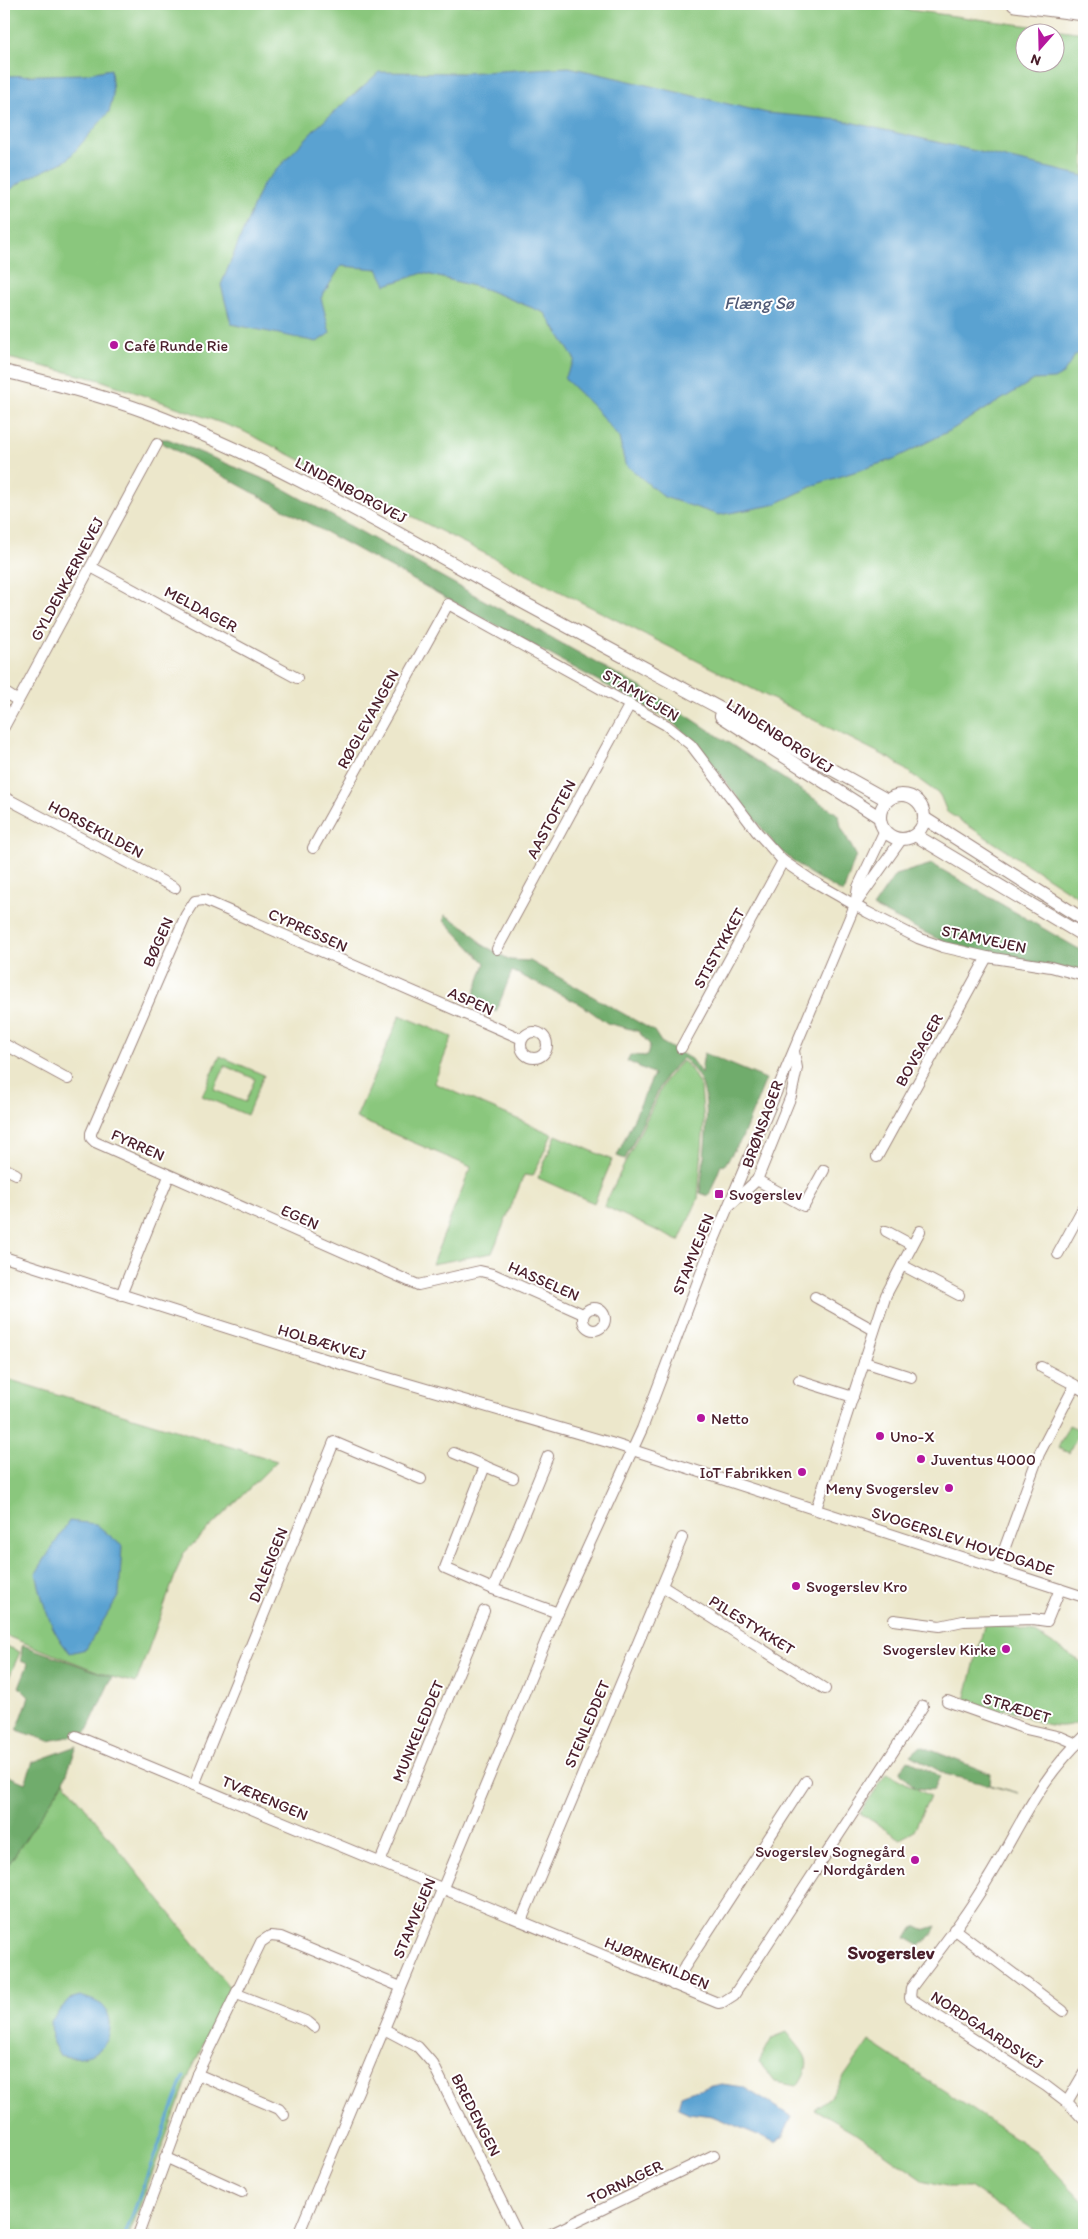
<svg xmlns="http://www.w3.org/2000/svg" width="1088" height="2239" font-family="Itim,sans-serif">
  <rect width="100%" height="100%" fill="#fff"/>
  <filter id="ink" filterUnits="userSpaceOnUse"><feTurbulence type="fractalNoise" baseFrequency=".02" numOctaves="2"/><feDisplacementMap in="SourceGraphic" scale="10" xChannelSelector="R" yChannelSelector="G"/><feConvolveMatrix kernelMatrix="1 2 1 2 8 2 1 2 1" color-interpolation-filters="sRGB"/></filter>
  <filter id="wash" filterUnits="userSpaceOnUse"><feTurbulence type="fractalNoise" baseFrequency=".0096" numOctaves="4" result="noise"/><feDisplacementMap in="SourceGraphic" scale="20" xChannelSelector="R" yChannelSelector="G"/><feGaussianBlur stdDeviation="1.12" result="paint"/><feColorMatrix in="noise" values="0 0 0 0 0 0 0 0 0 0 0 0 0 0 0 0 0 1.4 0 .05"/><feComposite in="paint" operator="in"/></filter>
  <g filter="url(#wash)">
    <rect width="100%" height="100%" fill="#ece7cb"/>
    <g fill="#8ac77d" stroke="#6a7354" fill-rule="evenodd">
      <path d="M4,4h859l221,29v868l-137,-89 -7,-17 -49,-36 -650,-329 -141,-50 -96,-23zM1026,32h30v30h-30z"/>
      <polygon points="400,1015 452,1037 434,1083 552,1134 533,1176 524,1175 492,1253 432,1264 471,1167 356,1118"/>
      <path d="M220,1056l44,19 -17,40 -45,-19zM225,1066l30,13 -10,23 -31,-12z"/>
      <polygon points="682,1061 690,1068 701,1087 704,1123 698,1199 679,1241 604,1206 666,1079"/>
      <polygon points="556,1135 612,1160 594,1203 538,1178"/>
      <polygon points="4,1378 277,1461 183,1554 136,1683 112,1677 4,1635"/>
      <polygon points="1069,1425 1080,1430 1069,1453 1058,1448"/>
      <path d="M985,1622l49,10 49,31 1,55c-25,19 -53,0 -79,-10l-3,7 -37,-15z"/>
      <polygon points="4,1645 20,1652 4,1689"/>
      <polygon points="887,1773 930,1796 913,1832 900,1839 860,1813"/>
      <polygon points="64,1781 230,1988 190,2073 129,2235 4,2235 4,1871"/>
      <path d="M787,2032c17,23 29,27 10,54l-22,-4 -16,-20 13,-24z"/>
      <polygon points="869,2041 1035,2151 1084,2202 1084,2235 1042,2235 970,2187 949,2187 923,2180 857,2134 814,2109 830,2097"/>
    </g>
    <g fill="#6fac6c" stroke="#5c664c">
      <polygon points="155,439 168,439 273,483 660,698 839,815 841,827 856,855 843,893 809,873 778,849 694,741 668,719"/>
      <polygon points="932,864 1084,952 1084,972 989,954 940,940 873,907 895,875"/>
      <path d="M445,915l22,13 16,17 27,15 20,1 124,70 7,11 30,17 10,14 3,-20 62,26 -24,59 -18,28 -3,-1 -12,31 -9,-3c3,-29 11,-79 3,-106 -3,-11 -13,-22 -20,-29l-18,19 -40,82 -8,-3 37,-82 -27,-13 3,-6 17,1 3,-11 -12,-14 -31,-8 -25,-18 -70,-34 -16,41 -23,-15 12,-34 -41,-43z"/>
      <polygon points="22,1645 112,1677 86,1733 49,1741 17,1730 29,1697 19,1687 28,1664 21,1661"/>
      <polygon points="77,1746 64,1781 4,1871 4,1774 25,1783 33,1762"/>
      <polygon points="921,1746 991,1774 990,1785 1019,1793 945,1774 911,1755"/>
      <polygon points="908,1760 940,1776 934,1790 915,1788 900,1772"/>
      <polygon points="915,1926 923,1930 936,1926 931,1936 920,1946 906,1938"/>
    </g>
    <g fill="#5aa2d1" stroke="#52607e">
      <polygon points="569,67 767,113 841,120 1084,176 1084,351 1076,354 1063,374 1054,379 1034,380 951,430 894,459 817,484 773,505 719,515 664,497 625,464 619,438 594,407 564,378 575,360 545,313 485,289 423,273 386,285 378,269 341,266 321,298 330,333 317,342 231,324 221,285 262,185 314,130 379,72 463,73"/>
      <polygon points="111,69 113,96 109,112 67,160 24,180 4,194 4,76 84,74"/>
      <path d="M69,1521l27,3 26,22 -3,49 -33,54 -16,4c-21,-24 -27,-50 -34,-80z"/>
      <path d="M80,1996c7,2 16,5 22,9 5,5 7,10 8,17 2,31 -26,40 -51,33l-7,-14 -1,-20 18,-22z"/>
      <polygon points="722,2084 743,2087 792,2117 783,2136 775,2142 712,2116 689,2113 678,2108 681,2095 694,2090"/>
    </g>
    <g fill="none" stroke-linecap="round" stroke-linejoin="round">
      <polyline stroke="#5aa2d1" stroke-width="3" points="125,2235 184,2077"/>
    </g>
  </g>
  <g filter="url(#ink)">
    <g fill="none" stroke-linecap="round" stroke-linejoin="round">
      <defs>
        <g id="minor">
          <polyline points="91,567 297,678"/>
          <polyline points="4,692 18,701"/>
          <polyline points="4,727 157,444"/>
          <polyline points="4,797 175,888"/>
          <polyline points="313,848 448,604 666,725 691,745 757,832 783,861 811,880 867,912 918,938 943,947 987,957 1051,967 1084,976"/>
          <polyline points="857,902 901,840"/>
          <polyline points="497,949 630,704"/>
          <circle cx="534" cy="1045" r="13"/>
          <polyline points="522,1039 204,900 195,901 186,915 91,1133 91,1138 95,1142 418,1285 480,1271 493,1274 583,1314"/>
          <polyline points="4,1044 68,1079"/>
          <polyline points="681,1048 783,861"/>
          <polyline points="877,1157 987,957"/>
          <polyline points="4,1168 16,1174"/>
          <polyline points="757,1180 804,1206 824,1170"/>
          <polyline points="730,1205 757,1180 791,1096 797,1068 794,1051"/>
          <polyline points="886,1231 912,1245"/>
          <polyline points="1058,1254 1084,1206"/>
          <polyline points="4,1257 344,1365 611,1443 1084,1597"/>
          <polyline points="902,1265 959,1295"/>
          <polyline points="121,1295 169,1176"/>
          <polyline points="815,1297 874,1330"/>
          <circle cx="594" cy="1319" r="11"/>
          <polyline points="864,1362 911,1377"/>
          <polyline points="799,1380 853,1397"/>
          <polyline points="1074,1385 1084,1391"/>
          <polyline points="454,1453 513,1478"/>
          <polyline points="548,1456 493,1589 558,1613"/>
          <polyline points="485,1466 445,1568 493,1589"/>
          <polyline points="816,1509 886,1295 920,1231"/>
          <polyline points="997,1569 1039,1454 1075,1385 1041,1367"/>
          <polyline points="662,1586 825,1689"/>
          <polyline points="894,1620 940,1626 963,1621 1033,1619 1047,1621 1060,1589"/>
          <polyline points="947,1701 1026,1729 1061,1737 1077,1744"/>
          <polyline points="76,1736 718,2003 723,2002 734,1995 923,1706"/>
          <path d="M1084,1737c-46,43 -64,90 -96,142 -22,38 -51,74 -77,109l-1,10 136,88 21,16 17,18"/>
          <polyline points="194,1785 334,1442 421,1479"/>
          <polyline points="380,1862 484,1611"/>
          <polyline points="521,1921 682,1538"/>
          <polyline points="954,1929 1063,2011"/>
          <polyline points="673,1985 806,1781"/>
          <polyline points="237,1994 308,2022 314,2027"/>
          <polyline points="384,2029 418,2047 433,2064 518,2235"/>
          <polyline points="197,2074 279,2109 284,2115"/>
          <polyline points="1067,2102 1084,2073"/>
          <polyline points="165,2157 242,2192"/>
          <polyline points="138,2235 197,2074 261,1942 270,1936 281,1937 401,1987"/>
          <polyline points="298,2235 555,1619 642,1429 709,1252 855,905 858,887 884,832"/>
          <polyline points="549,2235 714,2155"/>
        </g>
        <g id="major">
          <path d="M4,371c54,14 109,27 161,48 121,48 234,115 348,178 125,68 250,133 374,203"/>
          <polyline points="721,716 879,817"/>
          <circle cx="902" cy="817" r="22"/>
          <polyline points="924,818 1084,920"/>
          <polyline points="915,835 1084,936"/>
        </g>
        <polyline id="highway" points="1015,4 1084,13"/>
      </defs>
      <use href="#minor" stroke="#9b837b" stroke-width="12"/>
      <use href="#major" stroke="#9b837b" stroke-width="14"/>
      <use href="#highway" stroke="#9b837b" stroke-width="17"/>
      <use href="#minor" stroke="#fff" stroke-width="10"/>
      <use href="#major" stroke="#fff" stroke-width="12"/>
      <use href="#highway" stroke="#fff" stroke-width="15"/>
    </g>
  </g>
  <g fill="#b5179e" stroke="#fff" stroke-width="2">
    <circle cx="114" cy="345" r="5"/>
    <rect x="714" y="1189" width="10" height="10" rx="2.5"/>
    <circle cx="701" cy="1418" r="5"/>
    <circle cx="880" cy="1436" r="5"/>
    <circle cx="921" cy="1459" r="5"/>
    <circle cx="802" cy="1472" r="5"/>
    <circle cx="949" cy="1488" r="5"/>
    <circle cx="796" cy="1586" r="5"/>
    <circle cx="1006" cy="1649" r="5"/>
    <circle cx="915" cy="1860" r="5"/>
  </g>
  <g text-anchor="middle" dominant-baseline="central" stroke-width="4" stroke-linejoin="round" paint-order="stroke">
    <g font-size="16" fill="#4a1f2b" stroke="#fff" text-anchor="start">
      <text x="124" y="345">Café Runde Rie</text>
      <text x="729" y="1194">Svogerslev</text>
      <text x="711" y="1418">Netto</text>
      <text x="890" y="1436">Uno-X</text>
      <text x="931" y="1459">Juventus 4000</text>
      <text x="792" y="1472" text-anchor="end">IoT Fabrikken</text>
      <text x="939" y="1488" text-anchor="end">Meny Svogerslev</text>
      <text x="806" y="1586">Svogerslev Kro</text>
      <text x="996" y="1649" text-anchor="end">Svogerslev Kirke</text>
      <text x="905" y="1851" text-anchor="end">Svogerslev Sognegård<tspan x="905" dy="18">- Nordgården</tspan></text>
    </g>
    <g font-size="16" fill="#4a1f2b" stroke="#fff">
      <text transform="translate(351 490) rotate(28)">LINDENBORGVEJ</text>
      <text transform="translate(67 579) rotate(-62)">GYLDENKÆRNEVEJ</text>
      <text transform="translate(201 609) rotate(28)">MELDAGER</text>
      <text transform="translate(641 695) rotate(31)">STAMVEJEN</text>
      <text transform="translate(368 719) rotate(-61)">RØGLEVANGEN</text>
      <text transform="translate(780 736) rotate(33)">LINDENBORGVEJ</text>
      <text transform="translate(551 819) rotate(-62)">AASTOFTEN</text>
      <text transform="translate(96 829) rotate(28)">HORSEKILDEN</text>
      <text transform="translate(308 930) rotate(24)">CYPRESSEN</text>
      <text transform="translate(984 939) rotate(12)">STAMVEJEN</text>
      <text transform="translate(158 942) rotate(-66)">BØGEN</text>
      <text transform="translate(719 948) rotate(-61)">STISTYKKET</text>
      <text transform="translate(471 1001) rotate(24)">ASPEN</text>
      <text transform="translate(919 1050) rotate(-61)">BOVSAGER</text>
      <text transform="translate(762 1124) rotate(-70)">BRØNSAGER</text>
      <text transform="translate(138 1145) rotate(24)">FYRREN</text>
      <text transform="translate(300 1217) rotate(24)">EGEN</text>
      <text transform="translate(693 1254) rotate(-68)">STAMVEJEN</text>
      <text transform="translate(544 1281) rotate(24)">HASSELEN</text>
      <text transform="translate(322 1342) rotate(17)">HOLBÆKVEJ</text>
      <text transform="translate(963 1541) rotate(18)">SVOGERSLEV HOVEDGADE</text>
      <text transform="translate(268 1565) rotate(-68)">DALENGEN</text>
      <text transform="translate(752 1625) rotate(32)">PILESTYKKET</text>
      <text transform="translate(1017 1708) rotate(17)">STRÆDET</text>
      <text transform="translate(587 1724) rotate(-67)">STENLEDDET</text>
      <text transform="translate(418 1731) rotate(-67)">MUNKELEDDET</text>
      <text transform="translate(265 1798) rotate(23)">TVÆRENGEN</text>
      <text transform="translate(414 1918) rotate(-67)">STAMVEJEN</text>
      <text transform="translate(657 1963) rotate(23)">HJØRNEKILDEN</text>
      <text transform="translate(987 2030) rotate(33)">NORDGAARDSVEJ</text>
      <text transform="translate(476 2115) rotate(63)">BREDENGEN</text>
      <text transform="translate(625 2182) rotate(-26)">TORNAGER</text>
    </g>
    <g font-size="18" font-style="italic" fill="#515a76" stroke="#fff">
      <text x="759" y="303">Flæng Sø</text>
    </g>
    <g font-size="19" font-weight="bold" fill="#4a1f2b" stroke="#fff">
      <text x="891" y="1952">Svogerslev</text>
    </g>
  </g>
  <rect width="1088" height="2239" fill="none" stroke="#fff" stroke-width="20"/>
  <g transform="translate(1040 48) rotate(200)"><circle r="24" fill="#ffffff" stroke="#b7a5aa"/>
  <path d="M0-4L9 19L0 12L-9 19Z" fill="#b5179e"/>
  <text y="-8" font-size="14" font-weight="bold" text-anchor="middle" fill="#4a1f2b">N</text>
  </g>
</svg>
